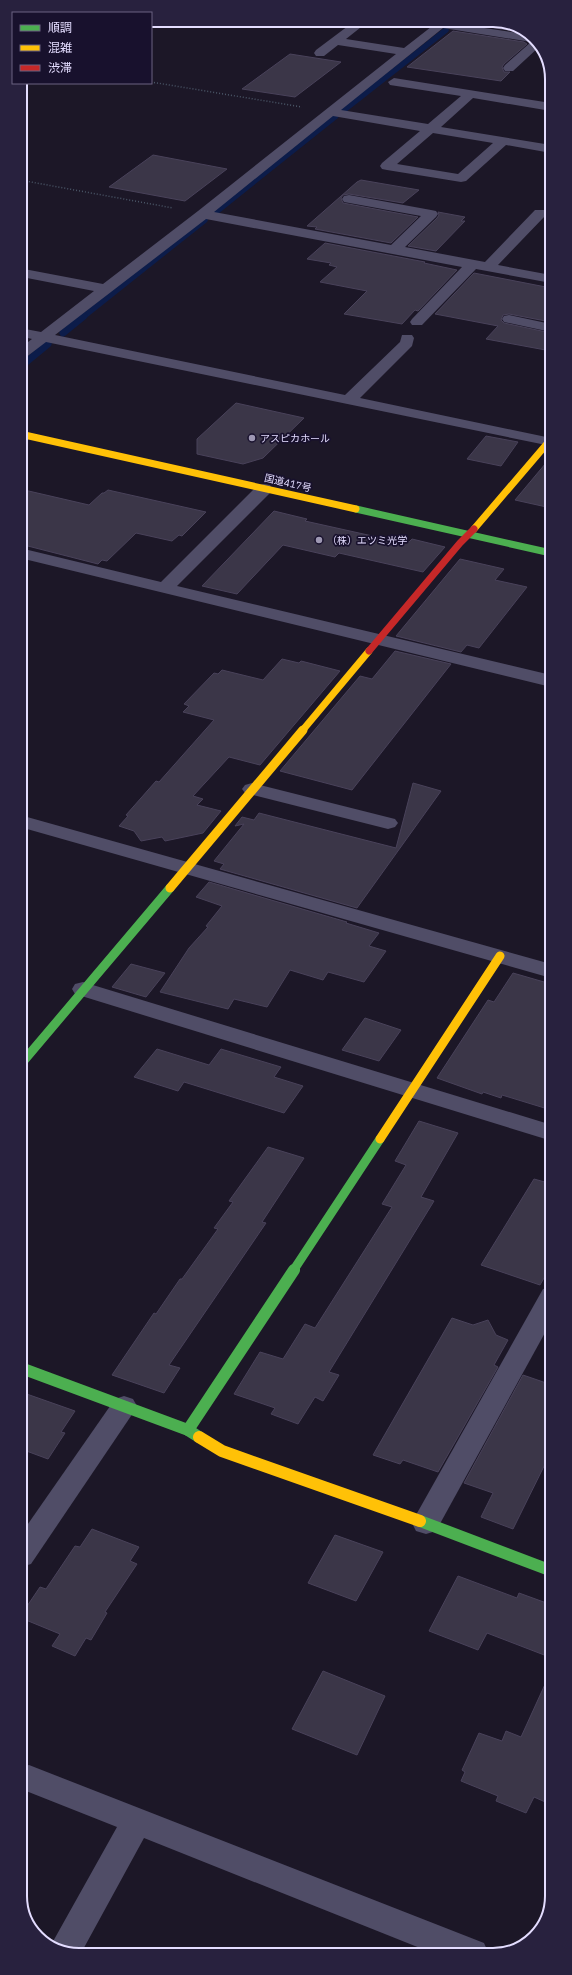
<svg xmlns="http://www.w3.org/2000/svg" width="572" height="1975" font-family="'IBM Plex Sans','Noto Sans JP',sans-serif">
  <rect width="100%" height="100%" fill="#1c1727"/>
  <g fill="none" stroke-linecap="round" stroke-linejoin="round">
    <g stroke="#0c1c4a" stroke-width="5.5">
      <polyline points="453,24 458,20"/>
      <polyline points="344,110 446,30"/>
      <polyline points="216,212 336,116"/>
      <polyline points="83,317 205,220"/>
    </g>
    <g stroke="#0c1c4a" stroke-width="7">
      <polyline points="63,333 84,316"/>
      <polyline points="20,367 48,344"/>
    </g>
  </g>
  <g fill="#3b3648" stroke="#49425a">
    <polygon points="467,20 501,20 528,33 463,23"/>
    <polygon points="453,31 524,42 527,44 504,64 502,67 504,72 510,72 501,81 407,67"/>
    <polygon points="290,54 341,62 295,97 242,89"/>
    <polygon points="153,155 227,169 185,201 109,187"/>
    <polygon points="361,180 419,190 403,203 349,194 343,195 341,198 343,203 418,217 391,243 315,229 317,227 307,226 357,182"/>
    <polygon points="438,212 465,217 461,221 465,221 436,251 408,246 437,218 439,215"/>
    <polygon points="325,243 425,262 424,263 457,270 418,311 415,310 402,324 344,314 367,291 320,282 337,267 329,265 331,263 307,259"/>
    <polygon points="474,273 551,288 551,322 509,314 503,315 501,320 504,323 551,333 551,351 486,339 498,326 435,314"/>
    <polygon points="236,403 304,418 263,458 243,464 197,454 197,439"/>
    <polygon points="486,436 518,442 501,466 467,459"/>
    <polygon points="551,457 551,508 515,500"/>
    <polygon points="20,489 89,505 102,493 104,493 108,490 206,512 182,536 179,535 172,541 136,533 107,561 102,560 98,564 20,544"/>
    <polygon points="274,511 307,519 305,521 404,543 406,541 409,542 412,539 445,547 423,572 339,553 335,557 283,545 237,594 202,586"/>
    <polygon points="460,559 504,569 495,580 527,587 479,648 467,645 461,652 396,636"/>
    <polygon points="395,651 451,664 352,790 280,771 360,676 372,679"/>
    <polygon points="282,659 299,663 301,661 340,671 260,765 229,757 193,796 203,799 197,805 221,811 203,833 165,841 162,837 141,841 134,831 119,826 128,816 126,815 156,781 159,782 214,720 183,712 189,706 184,704 214,673 218,674 222,670 263,680"/>
    <polygon points="413,783 441,791 357,908 220,869 224,864 214,861 244,824 235,826 242,817 254,820 259,813 396,848"/>
    <polygon points="209,882 347,922 346,923 379,933 369,946 386,951 364,982 328,972 323,980 290,970 267,1007 234,999 228,1009 160,992 189,948 208,927 206,926 222,906 196,897"/>
    <polygon points="131,964 165,973 146,997 112,987"/>
    <polygon points="513,973 551,984 551,1110 502,1095 501,1098 483,1092 482,1094 437,1078 488,1000 494,1002"/>
    <polygon points="365,1018 401,1030 379,1061 342,1050"/>
    <polygon points="157,1049 209,1065 221,1049 281,1067 274,1077 303,1086 284,1113 184,1082 178,1091 134,1077"/>
    <polygon points="419,1121 458,1133 421,1197 434,1201 329,1372 339,1375 323,1401 315,1397 298,1424 271,1414 275,1408 234,1394 260,1352 283,1359 305,1324 315,1328 392,1207 382,1204 406,1165 395,1161"/>
    <polygon points="268,1147 304,1158 262,1222 266,1223 169,1365 180,1368 164,1393 112,1375 154,1313 156,1314 180,1279 182,1279 218,1229 214,1228 233,1202 229,1201"/>
    <polygon points="534,1179 552,1184 552,1264 540,1285 481,1265"/>
    <polygon points="452,1318 473,1325 488,1320 496,1335 508,1340 494,1365 498,1367 438,1472 403,1460 400,1464 373,1455"/>
    <polygon points="523,1375 552,1385 552,1450 513,1529 481,1517 493,1493 464,1483"/>
    <polygon points="21,1392 75,1411 61,1432 65,1433 48,1459 21,1449"/>
    <polygon points="92,1529 139,1547 130,1561 137,1564 105,1612 107,1613 91,1640 86,1638 75,1656 52,1646 60,1634 21,1618 21,1615 40,1587 46,1589 75,1546 80,1547"/>
    <polygon points="335,1535 383,1552 356,1601 308,1583"/>
    <polygon points="458,1576 517,1598 519,1593 552,1605 552,1658 487,1633 478,1650 429,1631"/>
    <polygon points="552,1669 552,1805 534,1797 526,1813 496,1801 498,1796 461,1781 465,1772 462,1770 479,1733 502,1741 506,1731 521,1737"/>
    <polygon points="323,1671 385,1696 357,1755 292,1729"/>
  </g>
  <g fill="none" stroke-linecap="round" stroke-linejoin="round">
    <g stroke="#4b5768" stroke-width="1.5" stroke-dasharray="1 2" stroke-linecap="butt">
      <polyline points="151,82 302,107"/>
      <polyline points="20,180 173,208"/>
    </g>
    <g fill="#504d67" fill-rule="evenodd">
      <path d="M356,20h14l-24,19 58,9 27,-21 -21,-4 -5,-3h46l-1,3 82,12 7,12 -26,24h-8l-2,-3 2,-3 26,-23 -88,-14 -102,82 87,14 33,-28 -71,-11 -2,-3 6,-4 157,25v8l-78,-13 -32,29 110,18v8l-45,-8 -40,36 -5,1 -74,-12 -5,-1 -2,-3 2,-3 38,-32 -87,-15 -119,96 177,33 30,-29 -77,-14 -2,-3 2,-3 5,-1 82,15 5,1 2,3 -2,3 -31,30 80,15 50,-52h10l2,3 -2,3 -47,49 53,10v8l-75,-14 -54,56h-10l-2,-3 2,-3 50,-52 -256,-48 -151,116 290,60 55,-53 2,-7h10l2,3 -2,8 -52,52 191,40v8l-505,-104 -21,16 -5,1v-11l12,-9 -12,-3v-8l21,4 53,-41 -67,-13 -7,2v-10l4,-1 79,15 95,-73 198,-157 -58,-9 -14,11h-8l-2,-3 2,-3zM433,133l60,10 -35,31 -61,-10z"/>
      <polygon points="509,315 551,324 551,332 504,322 502,319 504,316"/>
      <polygon points="264,484 270,485 272,489 270,493 177,586 551,675 551,687 20,558 20,548 161,582 258,485"/>
      <polygon points="252,783 395,819 398,823 395,827 388,829 245,793 242,789 245,785"/>
      <polygon points="20,815 551,964 551,978 20,827"/>
      <polygon points="83,982 552,1125 552,1141 75,994 72,989 75,984"/>
      <polygon points="552,1287 552,1320 436,1531 426,1534 416,1531 412,1523 416,1515 543,1289"/>
      <polygon points="124,1396 133,1399 137,1406 133,1413 31,1564 21,1567 21,1534 115,1399"/>
      <polygon points="29,1765 484,1943 489,1954 435,1954 144,1838 80,1955 75,1955 51,1945 117,1827 21,1789 21,1767"/>
    </g>
    <polyline stroke="#4caf50" stroke-width="7" points="356,509 551,553"/>
    <g stroke="#4caf50" stroke-width="9">
      <polyline points="21,1064 170,888"/>
      <polyline points="293,1271 380,1139"/>
    </g>
    <g stroke="#4caf50" stroke-width="12">
      <polyline points="21,1368 188,1430 199,1437"/>
      <polyline points="188,1430 294,1270"/>
      <polyline points="420,1521 552,1571"/>
    </g>
    <g stroke="#ffc107" stroke-width="7">
      <polyline points="20,434 356,509"/>
      <polyline points="474,529 551,439"/>
      <polyline points="302,731 369,651"/>
    </g>
    <g stroke="#ffc107" stroke-width="9">
      <polyline points="170,888 303,730"/>
      <polyline points="380,1139 500,956"/>
    </g>
    <polyline stroke="#ffc107" stroke-width="12" points="199,1437 222,1451 420,1521"/>
    <polyline stroke="#c62828" stroke-width="7" points="369,651 460,543 474,529"/>
  </g>
  <g fill="#9e98b3" stroke="#18112d" stroke-width="1.5">
    <circle cx="252" cy="438" r="4"/>
    <circle cx="319" cy="540" r="4"/>
  </g>
  <g text-anchor="middle" dominant-baseline="central" stroke-width="3.5" stroke-linejoin="round" paint-order="stroke">
    <g font-size="10" fill="#e4ddff" stroke="#18112d" text-anchor="start">
      <text x="260" y="438">アスピカホール</text>
      <text x="327" y="540">（株）エツミ光学</text>
    </g>
    <g font-size="10" fill="#e4ddff" stroke="#18112d">
      <text transform="translate(288 483) rotate(13)">国道417号</text>
    </g>
  </g>
  <path d="M0 0H572V1975H0ZM79 27H493A52 52 0 0 1 545 79V1896A52 52 0 0 1 493 1948H79A52 52 0 0 1 27 1896V79A52 52 0 0 1 79 27Z" fill="#28213e" fill-rule="evenodd"/>
  <path fill="none" stroke="#e4ddff" stroke-width="2" d="M79 27H493A52 52 0 0 1 545 79V1896A52 52 0 0 1 493 1948H79A52 52 0 0 1 27 1896V79A52 52 0 0 1 79 27Z"/>
  <rect x="12" y="12" width="140" height="72" fill="#18112d" stroke="#6a6381"/>
  <rect x="20" y="25" width="20" height="6" fill="#4caf50" stroke="#6a6381"/>
  <text x="48" y="32" font-size="12" fill="#e4ddff">順調</text>
  <rect x="20" y="45" width="20" height="6" fill="#ffc107" stroke="#6a6381"/>
  <text x="48" y="52" font-size="12" fill="#e4ddff">混雑</text>
  <rect x="20" y="65" width="20" height="6" fill="#c62828" stroke="#6a6381"/>
  <text x="48" y="72" font-size="12" fill="#e4ddff">渋滞</text>
</svg>
